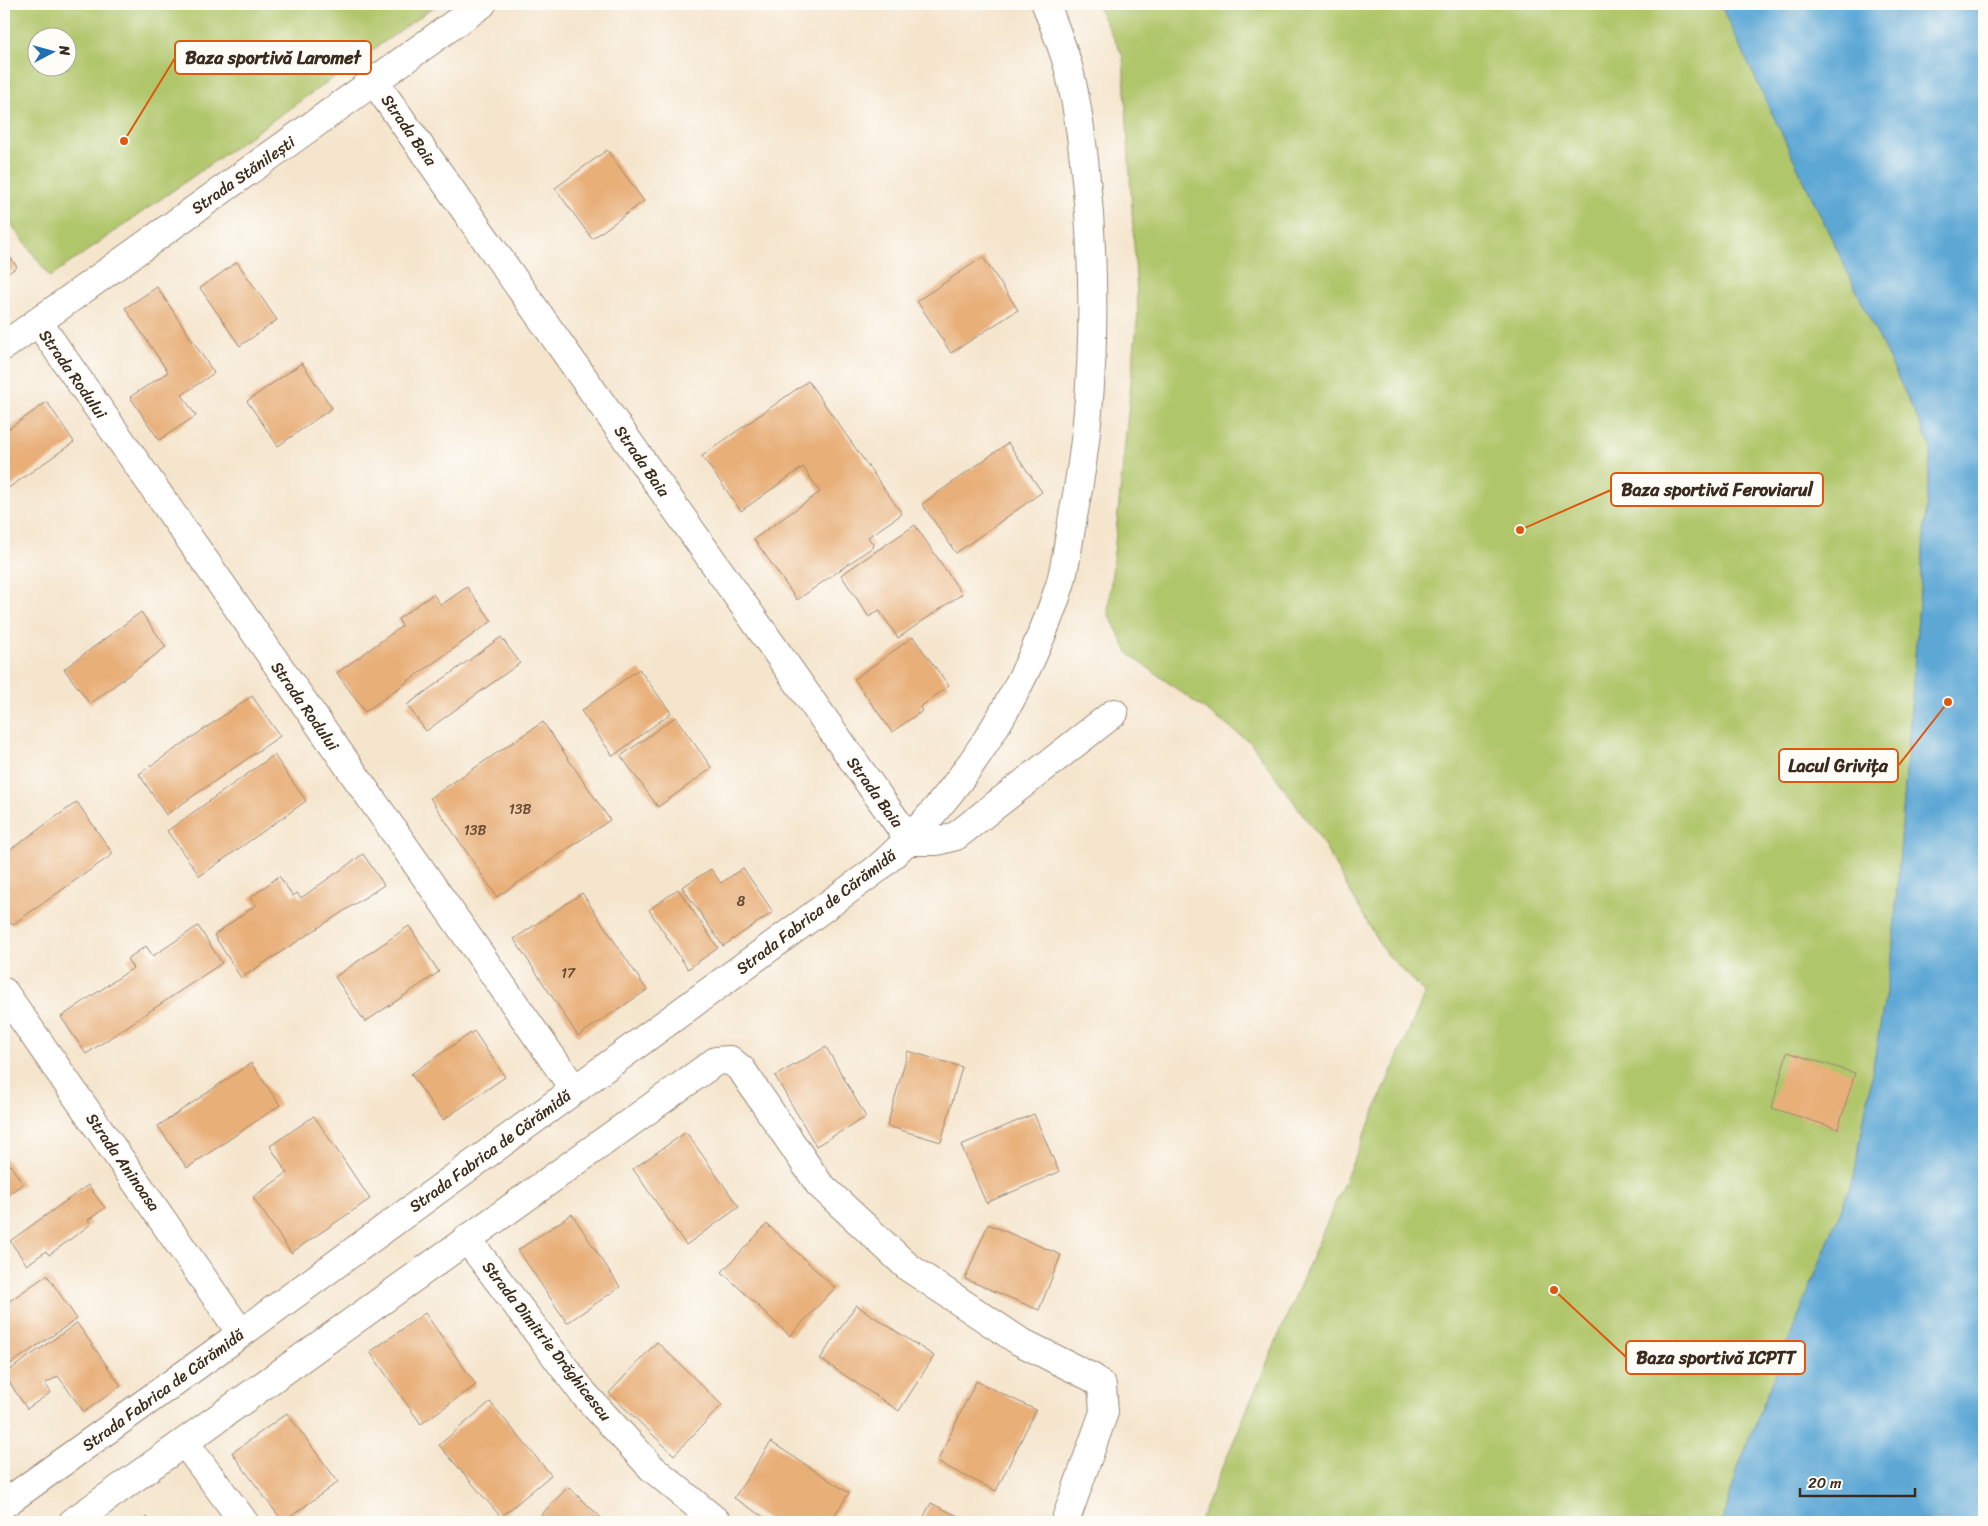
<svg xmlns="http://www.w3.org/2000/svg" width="1988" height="1526" font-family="Sriracha,sans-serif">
  <rect width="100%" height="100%" fill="#fdfcf7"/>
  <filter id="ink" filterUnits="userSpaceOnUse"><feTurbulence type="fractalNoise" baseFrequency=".02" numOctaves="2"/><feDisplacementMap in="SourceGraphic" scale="10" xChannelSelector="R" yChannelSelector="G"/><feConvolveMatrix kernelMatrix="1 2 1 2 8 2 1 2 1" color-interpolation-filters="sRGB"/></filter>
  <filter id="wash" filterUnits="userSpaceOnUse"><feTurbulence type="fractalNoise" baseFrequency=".0096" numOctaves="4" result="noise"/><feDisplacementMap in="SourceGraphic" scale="20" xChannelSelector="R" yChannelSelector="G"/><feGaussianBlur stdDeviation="1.12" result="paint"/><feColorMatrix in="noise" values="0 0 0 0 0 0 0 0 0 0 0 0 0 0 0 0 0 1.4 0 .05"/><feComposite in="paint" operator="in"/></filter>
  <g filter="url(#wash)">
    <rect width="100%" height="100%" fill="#f5e5cd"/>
    <g fill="#b0c66a" stroke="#767844" fill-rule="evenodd">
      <path d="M4,4h434l-388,273 -46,-63zM38,38h30v30h-30z"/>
      <polygon points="1096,4 1720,4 1931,447 1892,957 1854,1177 1738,1468 1723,1522 1199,1522 1425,993 1383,950 1318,835 1251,743 1129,654 1108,613 1138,313 1123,56"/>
    </g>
    <polygon fill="#5da7d5" stroke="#4c687a" points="1720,4 1984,4 1984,1522 1723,1522 1738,1468 1854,1177 1892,957 1931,447"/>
    <g id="blocks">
      <g fill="#e8af78">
        <polygon points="607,150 644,201 592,239 555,188"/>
        <polygon points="4,248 17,267 4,276"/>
        <polygon points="983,257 1018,310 951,353 917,301"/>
        <polygon points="237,262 277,320 240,346 200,288"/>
        <polygon points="157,287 214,373 182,395 196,416 159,440 130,397 168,372 125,308"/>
        <polygon points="302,363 332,408 278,446 247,401"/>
        <polygon points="808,381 902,514 868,537 874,546 797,600 754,539 820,492 803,467 741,511 702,456"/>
        <polygon points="47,402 74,442 7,489 4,483 4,432"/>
        <polygon points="1008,443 1042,492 956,553 922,504"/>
        <polygon points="915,525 962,594 898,638 879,610 869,617 841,575"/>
        <polygon points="467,587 492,621 365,712 337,673 402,626 398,619 433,594 441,605"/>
        <polygon points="141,612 166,647 90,704 64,669"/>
        <polygon points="501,637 520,663 426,731 407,705"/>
        <polygon points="913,637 949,686 920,707 922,711 892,732 854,679"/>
        <polygon points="639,669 671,713 613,756 581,711"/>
        <polygon points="252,696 280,736 166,815 139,774"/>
        <polygon points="675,717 712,768 658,807 621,756"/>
        <polygon points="543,722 610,820 497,897 430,798"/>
        <polygon points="274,755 306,801 200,876 167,831"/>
        <polygon points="77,802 113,854 12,925 4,913 4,854"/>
        <polygon points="363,854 384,885 241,978 214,935 256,905 250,898 279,876 293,896 297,893 301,898"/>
        <polygon points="743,868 773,912 723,946 682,887 711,869 721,883"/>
        <polygon points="678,889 718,948 688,969 649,910"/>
        <polygon points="582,893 647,990 578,1036 514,939"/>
        <polygon points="198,926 222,963 86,1054 61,1017 133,968 127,959 146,946 153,956"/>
        <polygon points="409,926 439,972 365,1022 335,977"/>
        <polygon points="474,1031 505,1077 443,1120 411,1074"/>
        <polygon points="826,1047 866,1117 816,1146 775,1076"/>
        <polygon points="908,1051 962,1067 941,1142 887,1126"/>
        <polygon points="1787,1052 1855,1073 1838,1129 1772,1108"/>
        <polygon points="251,1063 280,1105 187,1168 158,1126"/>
        <polygon points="1034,1114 1059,1172 986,1203 961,1145"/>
        <polygon points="314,1116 370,1199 291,1253 253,1197 287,1173 270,1146"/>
        <polygon points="686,1132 739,1207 686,1245 633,1169"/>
        <polygon points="4,1156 23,1184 4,1197"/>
        <polygon points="88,1185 105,1208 88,1220 91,1224 49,1255 46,1251 27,1265 10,1241"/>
        <polygon points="572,1214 620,1287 567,1323 518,1250"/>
        <polygon points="767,1224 835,1288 790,1336 722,1272"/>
        <polygon points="988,1224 1061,1255 1039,1310 965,1279"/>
        <polygon points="47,1275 77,1319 7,1366 4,1362 4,1296 8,1302"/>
        <polygon points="856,1305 934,1356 899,1411 820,1359"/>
        <polygon points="425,1313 476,1385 421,1424 370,1352"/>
        <polygon points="77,1323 121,1386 84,1412 58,1376 45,1384 51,1392 27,1409 4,1374"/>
        <polygon points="657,1342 722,1405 674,1455 609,1393"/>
        <polygon points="976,1381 1036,1410 996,1491 937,1462"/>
        <polygon points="490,1402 551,1475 501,1517 439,1445"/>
        <polygon points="287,1413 338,1482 283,1522 232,1453"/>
        <polygon points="771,1442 849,1493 830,1522 772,1522 734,1498"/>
        <polygon points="568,1487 606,1522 534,1522"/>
        <polygon points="931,1503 969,1522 921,1522"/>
        <polygon points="147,1517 150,1522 138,1522"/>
      </g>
    </g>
  </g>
  <g filter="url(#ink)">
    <use href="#blocks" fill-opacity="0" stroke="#988876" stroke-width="1"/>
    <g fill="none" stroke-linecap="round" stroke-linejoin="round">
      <defs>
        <g id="minor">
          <polyline points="374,81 910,841"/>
          <polyline points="38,322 574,1089"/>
          <polyline points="4,346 482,4"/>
          <polyline points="910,841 937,841 956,836 1114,713"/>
          <polyline points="4,992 241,1333"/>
          <polyline points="467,1239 584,1394 652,1468 717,1522"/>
          <polyline points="185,1443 244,1522"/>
          <path d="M4,1504l209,-150 664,-485c85,-74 148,-177 183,-284 6,-22 9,-46 13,-69 20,-99 23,-201 16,-302 -4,-50 -9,-100 -21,-148 -6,-21 -15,-42 -22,-62"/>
          <polyline points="73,1522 716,1061 730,1060 742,1070 819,1184 908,1267 1019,1341 1093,1378 1102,1386 1104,1412 1065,1522"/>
        </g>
      </defs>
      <use href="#minor" stroke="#988876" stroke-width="30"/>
      <use href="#minor" stroke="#fff" stroke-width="28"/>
    </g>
  </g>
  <g text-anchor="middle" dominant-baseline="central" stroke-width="4" stroke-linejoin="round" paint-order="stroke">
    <g font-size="14" fill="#664b34">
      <text x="520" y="809">13B</text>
      <text x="475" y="830">13B</text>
      <text x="741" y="901">8</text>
      <text x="568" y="973">17</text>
    </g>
    <g font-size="16" fill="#3b2a1e" stroke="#fdfcf7">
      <text transform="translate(409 130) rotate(55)">Strada Baia</text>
      <text transform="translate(243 175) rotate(-35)">Strada Stănilești</text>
      <text transform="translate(73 374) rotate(55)">Strada Rodului</text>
      <text transform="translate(642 461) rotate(55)">Strada Baia</text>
      <text transform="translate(305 706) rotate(55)">Strada Rodului</text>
      <text transform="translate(875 792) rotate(54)">Strada Baia</text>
      <text transform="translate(816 912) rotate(-37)">Strada Fabrica de Cărămidă</text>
      <text transform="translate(490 1151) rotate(-36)">Strada Fabrica de Cărămidă</text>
      <text transform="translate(123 1162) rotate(55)">Strada Aninoasa</text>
      <text transform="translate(547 1341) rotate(52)">Strada Dimitrie Drăghicescu</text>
      <text transform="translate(163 1390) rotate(-36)">Strada Fabrica de Cărămidă</text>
    </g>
  </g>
  <path fill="none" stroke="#df570d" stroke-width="2" d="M124 141L175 58M1520 530L1611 490M1948 702L1898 766M1554 1290L1626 1357"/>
  <g fill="#df570d" stroke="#fdfcf7" stroke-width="2">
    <circle cx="124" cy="141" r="5"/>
    <circle cx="1520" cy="530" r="5"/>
    <circle cx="1948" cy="702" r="5"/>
    <circle cx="1554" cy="1290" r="5"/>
  </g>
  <g fill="#fdfcf7" stroke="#df570d" stroke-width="2">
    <rect x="175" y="41" width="196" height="33" rx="5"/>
    <rect x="1611" y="473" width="212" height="33" rx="5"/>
    <rect x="1779" y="749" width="119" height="33" rx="5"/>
    <rect x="1626" y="1341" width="179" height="33" rx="5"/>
  </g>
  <g font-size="18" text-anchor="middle" font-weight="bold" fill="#3b2a1e">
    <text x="273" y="64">Baza sportivă Laromet</text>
    <text x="1717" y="496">Baza sportivă Feroviarul</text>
    <text x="1838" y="772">Lacul Grivița</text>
    <text x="1716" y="1364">Baza sportivă ICPTT</text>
  </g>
  <rect width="1988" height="1526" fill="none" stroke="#fdfcf7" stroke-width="20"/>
  <g transform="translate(52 52) rotate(84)"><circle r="24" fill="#fdfcf7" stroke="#afa8a0"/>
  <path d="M0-4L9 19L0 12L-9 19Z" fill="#1f6fb2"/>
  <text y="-8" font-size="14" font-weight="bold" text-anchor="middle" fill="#3b2a1e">N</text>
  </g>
  <path d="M1800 1488v8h115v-8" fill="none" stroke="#3b2a1e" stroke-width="2.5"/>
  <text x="1808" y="1488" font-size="15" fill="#3b2a1e" stroke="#fdfcf7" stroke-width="4" paint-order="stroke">20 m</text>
</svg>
